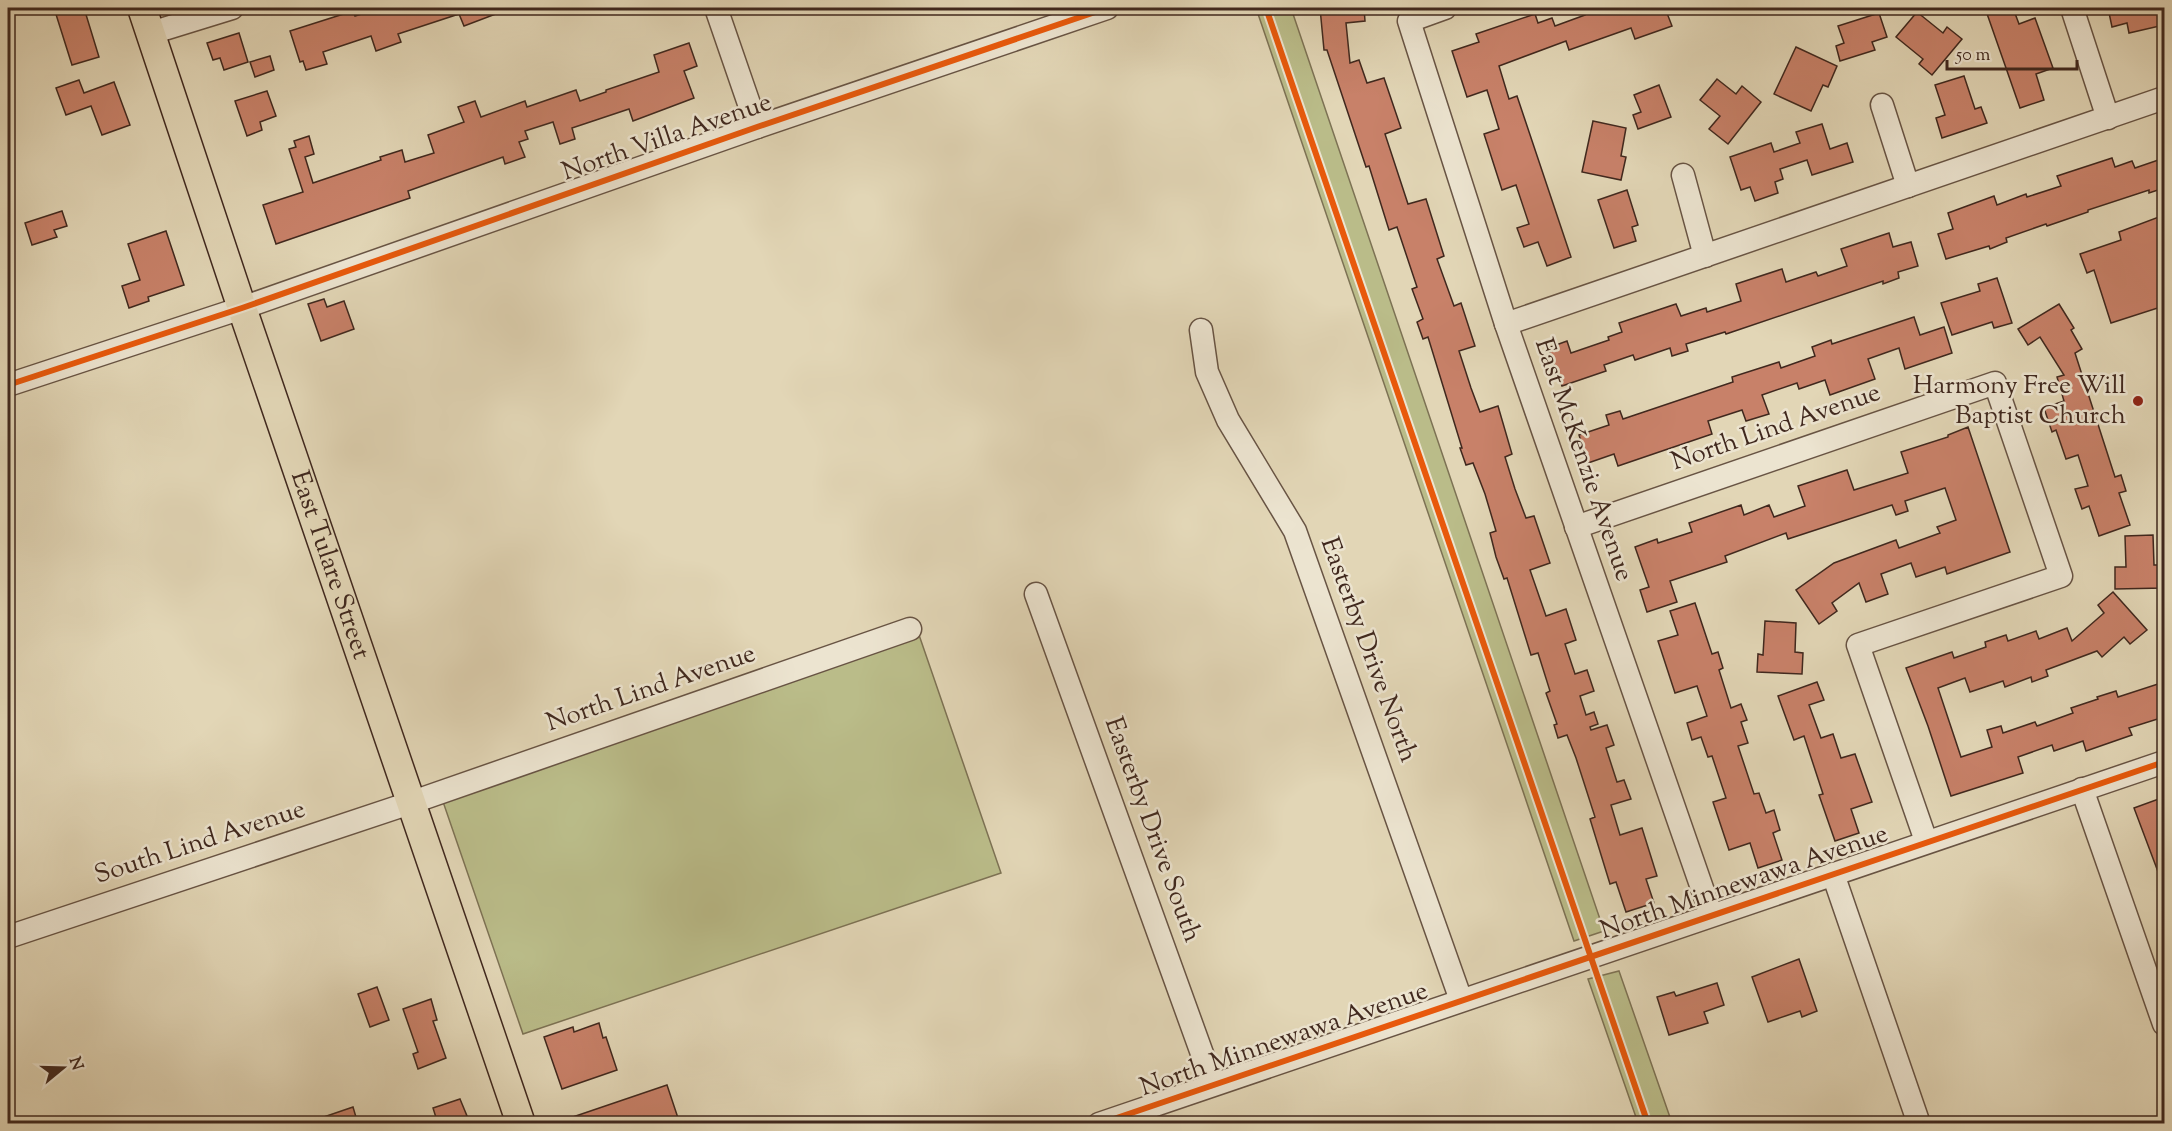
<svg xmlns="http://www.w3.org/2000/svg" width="2172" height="1131" font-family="'Sorts Mill Goudy',serif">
  <rect width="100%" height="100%" fill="#e2d6b6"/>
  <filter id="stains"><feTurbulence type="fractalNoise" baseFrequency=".00333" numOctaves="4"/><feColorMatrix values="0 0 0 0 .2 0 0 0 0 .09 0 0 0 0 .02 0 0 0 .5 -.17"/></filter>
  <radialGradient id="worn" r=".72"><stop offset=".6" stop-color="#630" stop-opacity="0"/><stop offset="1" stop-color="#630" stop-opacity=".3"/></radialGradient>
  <g fill="#babc89" stroke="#7d7254" stroke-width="1.5">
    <polygon points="1256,8 1291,8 1604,931 1574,941"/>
    <polygon points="918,632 1001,873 523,1034 440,793"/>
    <polygon points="1619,971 1672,1123 1638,1123 1588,979"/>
  </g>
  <g fill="#c88169" stroke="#40281e" stroke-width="1.5">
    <polygon points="54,8 84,8 99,57 72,65"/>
    <polygon points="381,8 509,8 509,9 464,26 459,14 398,34 401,42 376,51 371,36 323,52 327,64 306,70 303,61 300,62 290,31 353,11 355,16"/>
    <polygon points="1320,8 1364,8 1365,21 1346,23 1350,63 1359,60 1367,83 1384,78 1401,128 1385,134 1408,204 1426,199 1444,256 1437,259 1454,306 1461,303 1475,346 1459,351 1471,388 1480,412 1498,406 1512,454 1505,457 1515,489 1526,518 1534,516 1550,563 1530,570 1546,616 1566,609 1576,640 1565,644 1575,674 1587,670 1594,691 1580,696 1586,715 1594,712 1598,724 1590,727 1591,730 1607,725 1614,745 1606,748 1617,782 1624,780 1631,799 1611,805 1620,835 1642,828 1657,876 1646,879 1654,903 1626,912 1616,882 1610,884 1590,819 1595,817 1576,758 1567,735 1558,738 1554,725 1557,724 1546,693 1550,691 1538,653 1531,655 1507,578 1504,579 1496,557 1490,533 1496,531 1485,494 1473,463 1466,465 1460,448 1462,448 1428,337 1423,339 1417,322 1423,319 1412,289 1417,287 1397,227 1389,230 1369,166 1366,167 1327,50 1324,50"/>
    <polygon points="1582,8 1665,8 1672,26 1635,39 1631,28 1569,50 1566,41 1499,66 1509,99 1517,96 1571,257 1547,266 1538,242 1524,247 1517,228 1529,224 1516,185 1502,190 1484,134 1499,129 1487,90 1467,97 1452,51 1479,42 1476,34 1535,14 1538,23 1552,18 1555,26 1585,15"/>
    <polygon points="1985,8 2013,8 2019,24 2035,18 2053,68 2036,74 2044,100 2020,108"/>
    <polygon points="2108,8 2160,8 2164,25 2129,33 2127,23 2112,27"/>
    <polygon points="1917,12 1943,33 1947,27 1962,39 1932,75 1919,64 1923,59 1896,37"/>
    <polygon points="1879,13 1887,37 1872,42 1875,50 1840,61 1836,46 1844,43 1838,26"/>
    <polygon points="239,33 248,62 224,70 220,58 213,60 207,43"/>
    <polygon points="689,43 697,66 684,71 694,98 633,121 629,109 572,128 575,139 560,144 553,122 525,131 528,139 519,142 525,157 505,164 503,157 408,191 410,198 276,244 263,205 303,192 289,149 296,147 294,141 309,136 314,154 305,157 313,183 381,160 380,157 402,150 405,162 434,153 428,135 464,122 458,107 475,101 481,117 525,101 527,107 576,90 580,101 606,92 606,90 659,72 654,55"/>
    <polygon points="1796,47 1837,66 1828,87 1823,85 1811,111 1774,94"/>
    <polygon points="270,56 274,70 255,77 250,62"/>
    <polygon points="1964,76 1975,109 1981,107 1987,123 1942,138 1936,118 1945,115 1935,85"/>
    <polygon points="1717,79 1736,94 1742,86 1761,102 1728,144 1709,129 1720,116 1700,100"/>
    <polygon points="79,80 84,93 114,82 130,125 102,135 91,106 66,115 56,88"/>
    <polygon points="1659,85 1671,117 1638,129 1633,115 1641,112 1634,95"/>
    <polygon points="267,91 276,116 260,122 262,130 247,136 235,101"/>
    <polygon points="1593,121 1626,128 1621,156 1626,157 1621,180 1582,172"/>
    <polygon points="1822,124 1830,149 1847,143 1853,162 1812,175 1807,160 1780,169 1783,179 1775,182 1778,193 1755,201 1750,187 1741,190 1730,157 1771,143 1774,152 1800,143 1796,132"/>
    <polygon points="2112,158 2115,167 2132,161 2135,168 2164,158 2164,188 2149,193 2149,190 2088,210 2088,212 2047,226 2046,224 2006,238 2007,242 1990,249 1989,246 1946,259 1938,234 1953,229 1948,213 1994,196 1997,205 2026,194 2027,197 2061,186 2057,176"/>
    <polygon points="1627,190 1638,225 1632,227 1636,241 1614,248 1598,200"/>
    <polygon points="62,211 67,226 54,230 57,237 32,245 25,223"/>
    <polygon points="2164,215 2164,306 2111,323 2094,270 2087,273 2080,254 2121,240 2119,232"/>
    <polygon points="166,231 184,285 148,297 149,301 129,308 122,286 140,280 128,244"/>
    <polygon points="1889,233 1893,247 1911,242 1918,266 1898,272 1899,278 1883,284 1883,281 1726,334 1725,332 1686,344 1688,351 1672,356 1670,348 1635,360 1633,355 1604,365 1606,371 1562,386 1548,348 1567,341 1571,353 1609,340 1608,337 1622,332 1619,323 1676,304 1681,316 1706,308 1707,312 1741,301 1736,284 1782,269 1786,282 1816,272 1818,276 1847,266 1841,249"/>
    <polygon points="1997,278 2012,323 1994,328 1992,322 1952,335 1941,303 1980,291 1978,284"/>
    <polygon points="324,299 327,307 344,301 354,329 321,341 308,304"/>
    <polygon points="2059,304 2074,328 2071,330 2082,349 2075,353 2115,477 2121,475 2126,491 2119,493 2130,525 2099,536 2089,506 2082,509 2075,489 2088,486 2078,455 2066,459 2056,430 2052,432 2044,408 2064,401 2057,377 2064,375 2040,337 2028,345 2018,329"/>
    <polygon points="1914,317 1920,335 1944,327 1952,353 1905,369 1899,348 1868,359 1875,379 1830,395 1825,380 1799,389 1797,383 1762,395 1769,414 1746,421 1742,410 1708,421 1712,434 1618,466 1614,454 1588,463 1579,435 1609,425 1606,415 1620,411 1623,419 1733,382 1732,377 1779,362 1781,368 1815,356 1812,347 1831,340 1832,344"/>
    <polygon points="1968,427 2010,552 1947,574 1945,567 1916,577 1911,563 1881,574 1888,594 1866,602 1859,583 1832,603 1837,611 1819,624 1796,590 1834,563 1896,540 1899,548 1940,533 1937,527 1956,520 1945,488 1905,501 1908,511 1896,515 1892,505 1788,539 1786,533 1725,556 1727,562 1670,581 1677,602 1647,612 1640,590 1649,587 1635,547 1657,539 1658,543 1692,532 1689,523 1741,505 1744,515 1769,505 1774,517 1805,506 1798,486 1847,470 1854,490 1908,473 1901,452 1948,437 1948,435"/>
    <polygon points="2153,535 2154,565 2164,565 2164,588 2115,589 2115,567 2126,567 2125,536"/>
    <polygon points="2113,592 2147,630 2130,644 2124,637 2102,657 2097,651 2046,670 2048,676 2032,682 2031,677 2005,687 2003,681 1970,692 1965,678 1938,688 1961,757 1992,747 1987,730 2001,726 2003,733 2035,722 2037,726 2073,713 2071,708 2098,699 2097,697 2116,691 2118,697 2164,682 2164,717 2129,728 2132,735 2086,751 2083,741 2054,751 2052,745 2018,757 2023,773 1951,796 1928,726 1906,668 1952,652 1954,658 1986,647 1985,642 2006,635 2008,641 2036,631 2039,639 2067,628 2072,641 2104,613 2098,605"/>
    <polygon points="1695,603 1712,654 1718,652 1723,668 1719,670 1731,708 1741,704 1747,720 1741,722 1748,743 1738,746 1754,794 1759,793 1766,813 1774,810 1780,830 1773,833 1782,860 1758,868 1750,843 1729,850 1713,802 1726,798 1712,756 1708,757 1701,737 1692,740 1687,723 1707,716 1697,686 1675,693 1658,641 1678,635 1670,611"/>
    <polygon points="1765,621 1796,623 1795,652 1803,653 1802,674 1757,672 1758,654 1763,655"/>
    <polygon points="1817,682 1824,700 1809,705 1821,738 1833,734 1841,758 1855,754 1872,802 1851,809 1859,833 1835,841 1819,795 1823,794 1804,736 1794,740 1778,696"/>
    <polygon points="2164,797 2164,885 2163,885 2134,808"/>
    <polygon points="1799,959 1817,1011 1802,1017 1800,1011 1768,1022 1752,977"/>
    <polygon points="1717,983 1724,1005 1704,1012 1708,1023 1669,1035 1657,997 1674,992 1676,996"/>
    <polygon points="377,987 389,1020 370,1027 358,994"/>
    <polygon points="431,999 437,1020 433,1021 446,1058 418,1069 413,1054 418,1052 403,1009"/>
    <polygon points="599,1023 603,1038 606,1037 617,1070 562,1089 544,1037 573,1027 574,1032"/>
    <polygon points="667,1085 680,1124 562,1124 561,1121"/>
    <polygon points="460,1099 467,1116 463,1118 465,1124 438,1124 433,1108"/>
    <polygon points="353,1107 358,1124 313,1124 312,1121"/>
  </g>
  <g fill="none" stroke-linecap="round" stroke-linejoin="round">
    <defs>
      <g id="minor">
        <polyline points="716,8 757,127"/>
        <polyline points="1445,8 1409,21 1506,324 1711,914"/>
        <polyline points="2072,8 2108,118"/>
        <polyline points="151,33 232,8"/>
        <polyline points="1882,105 1908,186"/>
        <polyline points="1683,175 1705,256"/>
        <polyline points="1506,324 2164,98"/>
        <polyline points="1201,330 1207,372 1228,420 1295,531 1461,1000"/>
        <polyline points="8,385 242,308 757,127 1107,8"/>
        <polyline points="1576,527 1995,383 2061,576 1858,645 1926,841"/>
        <polyline points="1036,594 1213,1084"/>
        <polyline points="2082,789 2164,1024"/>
        <polyline points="1833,874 1919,1124"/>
        <polyline points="8,937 410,803 910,629"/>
        <polyline points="1099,1124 2164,762"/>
      </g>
      <g id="major">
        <path id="s1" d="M142,8l100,300 279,816"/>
      </g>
    </defs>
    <use href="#minor" stroke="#685444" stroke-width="25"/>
    <use href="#major" stroke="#40281e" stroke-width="31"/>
    <use href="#minor" stroke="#ece4d0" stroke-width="22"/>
    <use href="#major" stroke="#e2d6b6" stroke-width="28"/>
    <defs>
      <g id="cycleway">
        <polyline points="1266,8 1648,1124"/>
        <polyline points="8,385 242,308 757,127 1107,8"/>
        <polyline points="1099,1124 2164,762"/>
      </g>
    </defs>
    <use href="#cycleway" stroke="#ece4d0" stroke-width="10"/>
    <use href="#cycleway" stroke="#e8590c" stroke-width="6"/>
  </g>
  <circle fill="#8f2418" stroke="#ece4d0" stroke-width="2" cx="2138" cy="401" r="6"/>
  <g text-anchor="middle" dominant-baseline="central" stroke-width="5" stroke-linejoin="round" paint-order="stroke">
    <g font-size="26" fill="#40281e" stroke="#ece4d0">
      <text transform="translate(667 138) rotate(-19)">North Villa Avenue</text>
      <text transform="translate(1776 428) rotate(-19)">North Lind Avenue</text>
      <text transform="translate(1583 460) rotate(71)">East McKenzie Avenue</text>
      <text stroke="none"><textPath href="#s1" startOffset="588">East Tulare Street</textPath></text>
      <text transform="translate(1368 650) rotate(70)">Easterby Drive North</text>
      <text transform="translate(651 689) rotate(-19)">North Lind Avenue</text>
      <text transform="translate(1152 830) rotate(70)">Easterby Drive South</text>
      <text transform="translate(200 843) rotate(-18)">South Lind Avenue</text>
      <text transform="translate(1744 883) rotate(-19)">North Minnewawa Avenue</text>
      <text transform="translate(1284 1040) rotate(-19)">North Minnewawa Avenue</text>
    </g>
    <g font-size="26" fill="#40281e" stroke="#ece4d0" text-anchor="end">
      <text x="2126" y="386">Harmony Free Will<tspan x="2126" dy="30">Baptist Church</tspan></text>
    </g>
  </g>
  <rect width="2172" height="1131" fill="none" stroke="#e2d6b6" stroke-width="30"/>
  <rect x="9" y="9" width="2154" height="1113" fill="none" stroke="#40281e" stroke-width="3"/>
  <rect x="15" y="15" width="2142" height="1101" fill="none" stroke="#40281e" stroke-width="1.5"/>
  <g transform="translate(63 1068) rotate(71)" stroke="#ece4d0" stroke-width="4.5" paint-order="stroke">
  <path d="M0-4.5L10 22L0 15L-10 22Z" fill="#40281e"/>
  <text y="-9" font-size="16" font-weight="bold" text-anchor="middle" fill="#40281e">N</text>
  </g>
  <path d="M1947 60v9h130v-9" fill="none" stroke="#40281e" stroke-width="3"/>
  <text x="1956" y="60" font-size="18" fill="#40281e" stroke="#ece4d0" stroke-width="4.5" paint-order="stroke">50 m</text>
  <rect width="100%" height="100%" filter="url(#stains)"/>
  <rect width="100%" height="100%" fill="url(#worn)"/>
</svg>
